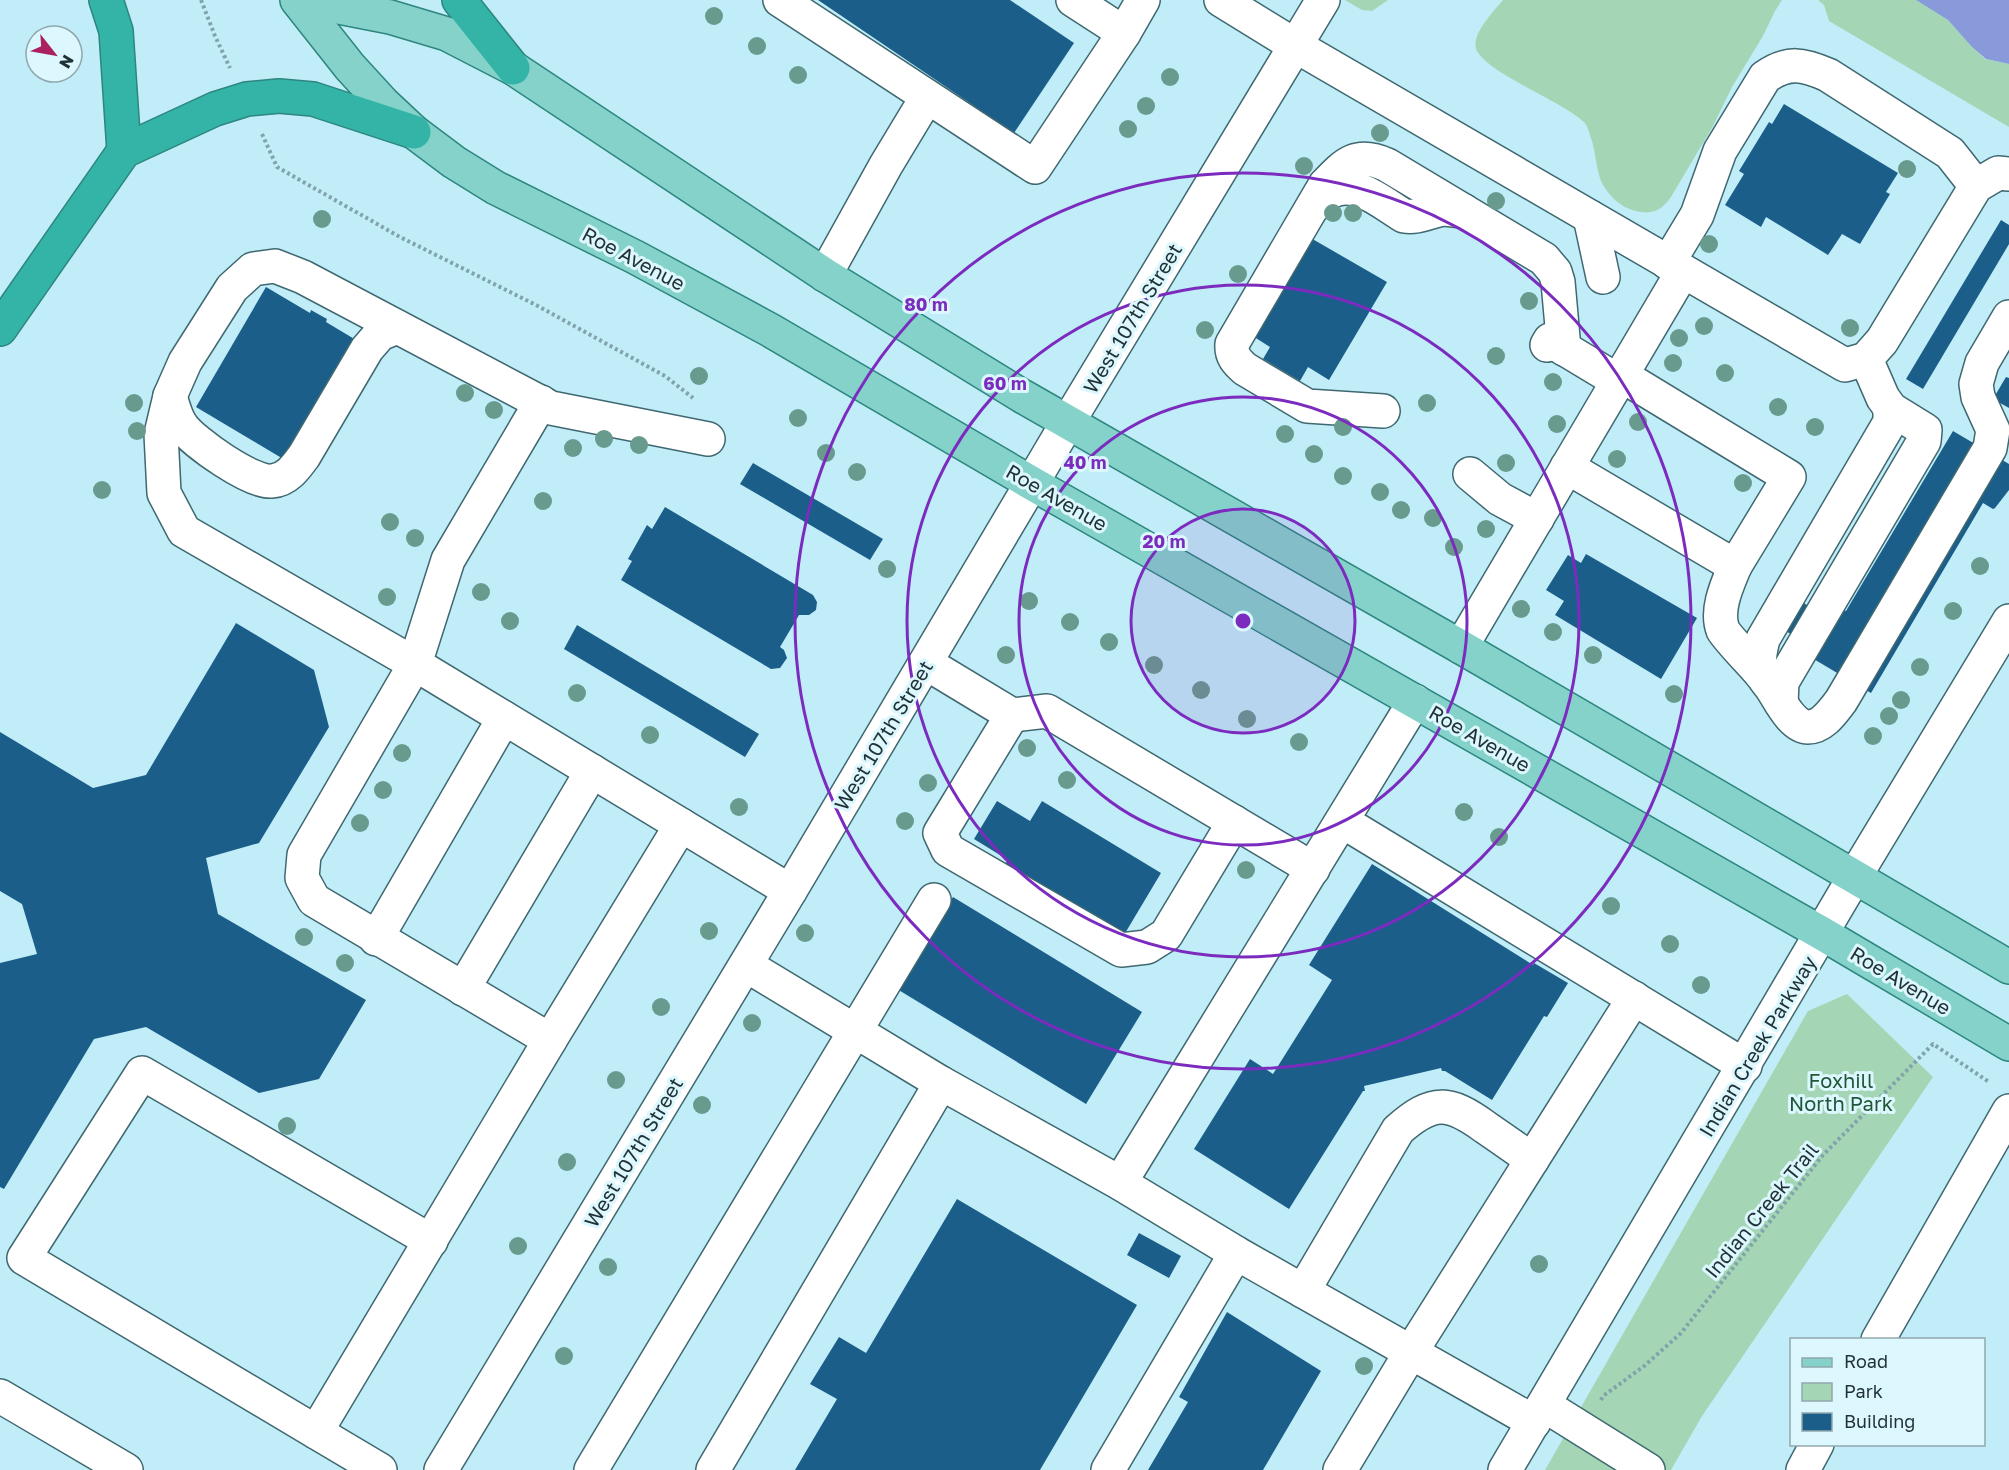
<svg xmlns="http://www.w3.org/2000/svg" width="2009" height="1470" font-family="'Golos Text',sans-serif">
  <rect width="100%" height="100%" fill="#c1edf8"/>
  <g fill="#a4d6b5">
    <polygon points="1345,0 1388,0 1372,11 1362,10"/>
    <path d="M1503,0h279l-7,11 -12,25 -31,51 -19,39 -42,71c-8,11 -15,17 -30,15 -17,-2 -31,-14 -39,-29 -6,-13 -6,-31 -11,-45 -2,-5 -3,-12 -7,-16 -23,-21 -94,-48 -107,-71 -8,-15 17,-40 26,-51z"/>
    <polygon points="1818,0 1916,0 1948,20 1972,47 1985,59 2009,64 2009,127 1829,21 1824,5"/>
    <polygon points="1847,994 1933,1077 1702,1416 1671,1470 1545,1470 1808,1011"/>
  </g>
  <polygon fill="#899adb" points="1916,0 2009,0 2009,64 1986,59 1972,47 1948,20"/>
  <g fill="#1b5e8a">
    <polygon points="818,0 1010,0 1074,43 1014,133"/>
    <polygon points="1784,104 1898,173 1886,192 1890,194 1860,244 1842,234 1828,255 1766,217 1761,227 1725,205 1744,174 1739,171 1769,122 1772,124"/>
    <polygon points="2001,220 2009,225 2009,244 1923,389 1906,379"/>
    <polygon points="1309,237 1387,282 1329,380 1308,367 1300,381 1263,359 1270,347 1251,335"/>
    <polygon points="266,287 310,313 311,310 327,319 326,322 361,343 290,463 196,407"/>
    <polygon points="2006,377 2009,378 2009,408 1993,399"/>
    <polygon points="1953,431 2009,464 2009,490 1995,508 1993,509 1983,503 1871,693 1812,658 1814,647 1766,620 1783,591 1831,619 1841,609 1846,611"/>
    <polygon points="753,463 883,539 870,560 740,484"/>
    <polygon points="665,507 813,595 817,602 816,610 809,615 799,615 780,647 784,650 787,658 780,668 771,669 621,580 632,561 628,559 647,525 652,529"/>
    <polygon points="1586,554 1697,618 1661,679 1555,615 1564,601 1546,590 1568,555 1581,563"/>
    <polygon points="236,623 314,670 329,727 259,843 206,858 218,914 366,1000 319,1079 259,1093 146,1027 94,1039 4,1189 0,1187 0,963 37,954 22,904 0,891 0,732 93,788 146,775"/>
    <polygon points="577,625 759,734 745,757 564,649"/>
    <polygon points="997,801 1030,821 1042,801 1161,873 1124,935 1005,864 1008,860 974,839"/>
    <polygon points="1372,864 1533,965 1534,963 1568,983 1547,1017 1544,1016 1492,1100 1445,1071 1442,1071 1441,1068 1364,1086 1365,1091 1363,1091 1289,1209 1194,1149 1250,1059 1273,1074 1332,980 1309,965"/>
    <polygon points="953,897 1142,1012 1086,1104 897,989"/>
    <polygon points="957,1199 1137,1305 1040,1470 795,1470 837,1399 810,1384 839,1337 866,1353"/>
    <polygon points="1139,1233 1181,1256 1169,1278 1127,1255"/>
    <polygon points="1227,1312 1321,1371 1263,1470 1148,1470 1188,1402 1179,1397"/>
  </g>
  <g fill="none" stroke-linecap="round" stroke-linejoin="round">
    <defs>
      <g id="minor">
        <polyline points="780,0 1035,167 1124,33 1073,0"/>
        <polyline points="1221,0 1296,46 1845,365 1866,359 1882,341 1976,186 1998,173 2009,174"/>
        <polyline points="1124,33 1143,0"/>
        <path d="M1315,205c5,-4 9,-10 15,-13 25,-14 52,11 74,24 13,2 22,-3 35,-6 7,-2 17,1 25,1"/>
        <polyline points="1590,217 1603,277"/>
        <path d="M1668,263l29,-48 23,-64 45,-74c23,-16 38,-13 63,-2l122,78 26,33"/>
        <polyline points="825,275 886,165 927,97"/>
        <polyline points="1547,345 1550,340 1618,381"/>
        <path d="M170,396c3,10 6,22 12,30 11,16 71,58 90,55 15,-1 24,-14 32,-25l63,-107 13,-15 17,-7"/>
        <polyline points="541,402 448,560 415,664 790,891"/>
        <path d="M1890,408v14l-127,217c-2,10 -6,21 -2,32 1,6 6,11 10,16 8,12 21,40 37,40 15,0 25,-16 33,-26l149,-253 3,-18 -15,-33 -2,-13 6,-21 27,-46"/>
        <path d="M1383,411l-76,-5 -62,-37c-8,-7 -14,-13 -13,-25l93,-159c20,-21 31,-34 62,-20l157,94 11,13 3,10 6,67"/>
        <polyline points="1567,467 1735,566 1789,477 1621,375"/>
        <polyline points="1470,474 1500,499 1537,519"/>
        <path d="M1735,566c-7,17 -20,44 -12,64 4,8 31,35 38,44"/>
        <polyline points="1461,647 1683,271"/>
        <polyline points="926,663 1012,715 1047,711 1313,869"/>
        <polyline points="1781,703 1782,682 1924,441 1925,430 1891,409 1883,398 1866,359"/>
        <polyline points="1012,715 940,833 948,850 1121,950 1147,947 1166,935 1234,822"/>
        <polyline points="1342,821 1745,1066"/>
        <polyline points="376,939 504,718"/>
        <polyline points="746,965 941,1083 1120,1183 1236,1253 1534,1422"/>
        <polyline points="463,989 592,771"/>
        <polyline points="550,1040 681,825"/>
        <polyline points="1120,1183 1415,701"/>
        <path d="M1303,1291l95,-161c35,-31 51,-29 87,-3 16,11 32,22 47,33"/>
        <polyline points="1878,1340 2009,1111"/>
        <polyline points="0,1396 126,1470"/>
        <polyline points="1544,1405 1648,1470"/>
        <polyline points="316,1432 24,1258 142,1073 431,1241"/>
        <polyline points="380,1470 316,1432 550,1040 314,900 302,878 304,855 415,664 184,531 164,493 161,434 170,396 185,362 232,288 253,269 275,266 303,277 551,408 708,439"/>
        <polyline points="441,1470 790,891 1068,422 1323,0"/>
        <polyline points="591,1470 934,900"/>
        <polyline points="713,1470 941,1083"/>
        <polyline points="1108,1470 1236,1253"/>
        <polyline points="1340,1470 1411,1352 1634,998"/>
        <polyline points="1505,1470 1855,876 2009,621"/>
        <polyline points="1803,1470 1817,1444"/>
      </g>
      <g id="major">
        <polyline points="297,0 350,67 383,103 414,132 454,162 496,188 635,257 770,330 1033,484 1823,934 2009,1044"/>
        <polyline points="303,0 390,17 447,34 513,68 825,275 1022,396 1461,647 2009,967"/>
      </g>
      <g id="highway">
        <polyline points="106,0 116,31 124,151"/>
        <polyline points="459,0 513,68"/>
        <polyline points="0,329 124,151 215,109 247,99 279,96 313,99 414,132"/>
      </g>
    </defs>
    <use href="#minor" stroke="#3f6871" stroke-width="36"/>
    <use href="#major" stroke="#2d867f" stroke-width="36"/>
    <use href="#highway" stroke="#2d867f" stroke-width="36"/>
    <g stroke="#81a3ab" stroke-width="4" stroke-dasharray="3 3" stroke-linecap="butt">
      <polyline points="201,0 215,36 230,68"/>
      <polyline points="262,134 277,167 400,237 536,305 665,376 693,398"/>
      <polyline points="1601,1400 1603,1396 1643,1367 1681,1333 1823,1155 1933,1044 1989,1082"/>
    </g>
    <use href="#minor" stroke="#fff" stroke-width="33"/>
    <use href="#major" stroke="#85d2ca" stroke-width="33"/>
    <use href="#highway" stroke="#34b4a7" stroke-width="33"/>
  </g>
  <g fill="#699a8e">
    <circle cx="714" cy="16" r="9"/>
    <circle cx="757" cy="46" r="9"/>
    <circle cx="798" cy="75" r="9"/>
    <circle cx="1170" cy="77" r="9"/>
    <circle cx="1146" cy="106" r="9"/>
    <circle cx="1128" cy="129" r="9"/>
    <circle cx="1380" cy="133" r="9"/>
    <circle cx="1304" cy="166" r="9"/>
    <circle cx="1907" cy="169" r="9"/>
    <circle cx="1496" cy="201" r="9"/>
    <circle cx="1333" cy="213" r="9"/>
    <circle cx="1353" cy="213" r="9"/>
    <circle cx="322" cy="219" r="9"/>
    <circle cx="1709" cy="244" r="9"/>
    <circle cx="1238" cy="274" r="9"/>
    <circle cx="1529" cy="301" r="9"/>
    <circle cx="1704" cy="326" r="9"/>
    <circle cx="1850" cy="328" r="9"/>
    <circle cx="1205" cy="330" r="9"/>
    <circle cx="1679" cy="338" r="9"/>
    <circle cx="1496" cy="356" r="9"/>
    <circle cx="1673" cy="363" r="9"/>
    <circle cx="1725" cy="373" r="9"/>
    <circle cx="699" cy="376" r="9"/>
    <circle cx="1553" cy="382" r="9"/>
    <circle cx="465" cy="393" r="9"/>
    <circle cx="134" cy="403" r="9"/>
    <circle cx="1427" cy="403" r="9"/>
    <circle cx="1778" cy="407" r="9"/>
    <circle cx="494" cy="410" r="9"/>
    <circle cx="798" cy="418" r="9"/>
    <circle cx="1638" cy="422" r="9"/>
    <circle cx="1557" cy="424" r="9"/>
    <circle cx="1343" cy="427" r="9"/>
    <circle cx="1815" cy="427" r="9"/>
    <circle cx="137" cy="431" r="9"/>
    <circle cx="1285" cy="434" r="9"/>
    <circle cx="604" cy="439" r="9"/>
    <circle cx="639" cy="445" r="9"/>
    <circle cx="573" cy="448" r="9"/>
    <circle cx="826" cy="453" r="9"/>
    <circle cx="1314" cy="454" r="9"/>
    <circle cx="1617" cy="459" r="9"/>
    <circle cx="1506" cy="463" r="9"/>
    <circle cx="857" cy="472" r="9"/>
    <circle cx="1343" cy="476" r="9"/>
    <circle cx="1743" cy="483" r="9"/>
    <circle cx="102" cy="490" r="9"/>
    <circle cx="1380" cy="492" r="9"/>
    <circle cx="543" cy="501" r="9"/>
    <circle cx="1401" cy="510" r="9"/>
    <circle cx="1433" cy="518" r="9"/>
    <circle cx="390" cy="522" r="9"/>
    <circle cx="1486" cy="529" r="9"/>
    <circle cx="415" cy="538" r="9"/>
    <circle cx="1454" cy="547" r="9"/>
    <circle cx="1980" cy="566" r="9"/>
    <circle cx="887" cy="569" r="9"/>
    <circle cx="481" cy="592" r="9"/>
    <circle cx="387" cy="597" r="9"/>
    <circle cx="1029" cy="601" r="9"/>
    <circle cx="1521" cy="609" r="9"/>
    <circle cx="1953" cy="611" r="9"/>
    <circle cx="510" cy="621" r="9"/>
    <circle cx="1070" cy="622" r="9"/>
    <circle cx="1553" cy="632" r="9"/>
    <circle cx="1109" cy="642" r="9"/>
    <circle cx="1006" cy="655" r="9"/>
    <circle cx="1593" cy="655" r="9"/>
    <circle cx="1154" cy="665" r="9"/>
    <circle cx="1920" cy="667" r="9"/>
    <circle cx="1201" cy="690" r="9"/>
    <circle cx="577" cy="693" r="9"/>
    <circle cx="1674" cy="694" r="9"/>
    <circle cx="1901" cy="700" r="9"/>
    <circle cx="1889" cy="716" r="9"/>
    <circle cx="1247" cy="719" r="9"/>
    <circle cx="650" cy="735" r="9"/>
    <circle cx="1873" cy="736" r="9"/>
    <circle cx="1299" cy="742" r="9"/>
    <circle cx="1027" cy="748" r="9"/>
    <circle cx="402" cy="753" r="9"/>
    <circle cx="1067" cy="780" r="9"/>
    <circle cx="928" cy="783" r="9"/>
    <circle cx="383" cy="790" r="9"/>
    <circle cx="739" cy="807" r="9"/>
    <circle cx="1464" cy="812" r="9"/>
    <circle cx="905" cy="821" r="9"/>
    <circle cx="360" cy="823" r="9"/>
    <circle cx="1499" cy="837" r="9"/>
    <circle cx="1246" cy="870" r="9"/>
    <circle cx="1611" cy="906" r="9"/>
    <circle cx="709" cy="931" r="9"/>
    <circle cx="805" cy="933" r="9"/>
    <circle cx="304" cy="937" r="9"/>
    <circle cx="1670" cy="944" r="9"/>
    <circle cx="345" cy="963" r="9"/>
    <circle cx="1701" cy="985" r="9"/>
    <circle cx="661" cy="1007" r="9"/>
    <circle cx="752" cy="1023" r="9"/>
    <circle cx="616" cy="1080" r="9"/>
    <circle cx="702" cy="1105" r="9"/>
    <circle cx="287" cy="1126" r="9"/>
    <circle cx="567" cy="1162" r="9"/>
    <circle cx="518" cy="1246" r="9"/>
    <circle cx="1539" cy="1264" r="9"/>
    <circle cx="608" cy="1267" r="9"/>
    <circle cx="564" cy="1356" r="9"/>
    <circle cx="1364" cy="1366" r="9"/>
  </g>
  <circle cx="1243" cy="621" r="112" fill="#7b2cbf" fill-opacity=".12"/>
  <g fill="none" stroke="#7b2cbf" stroke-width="3">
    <circle cx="1243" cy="621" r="112"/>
    <circle cx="1243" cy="621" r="224"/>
    <circle cx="1243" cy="621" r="336"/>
    <circle cx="1243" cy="621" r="448"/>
  </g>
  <g text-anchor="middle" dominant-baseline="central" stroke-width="6" stroke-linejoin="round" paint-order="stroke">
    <g font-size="20" fill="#1f3135" stroke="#dcf7fd">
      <text transform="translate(634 258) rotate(28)">Roe Avenue</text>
      <text transform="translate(1132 318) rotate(-59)">West 107th Street</text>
      <text transform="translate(1057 497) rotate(30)">Roe Avenue</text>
      <text transform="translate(883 735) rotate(-59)">West 107th Street</text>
      <text transform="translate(1480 738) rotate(30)">Roe Avenue</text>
      <text transform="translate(1901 980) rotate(31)">Roe Avenue</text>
      <text transform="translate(1757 1046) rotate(-59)">Indian Creek Parkway</text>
      <text transform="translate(633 1152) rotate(-59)">West 107th Street</text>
      <text transform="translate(1761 1210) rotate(-51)">Indian Creek Trail</text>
    </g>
    <g font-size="20" fill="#215738" stroke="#dcf7fd">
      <text x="1841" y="1080">Foxhill<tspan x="1841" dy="23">North Park</tspan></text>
    </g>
  </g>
  <circle cx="1243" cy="621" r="9" fill="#7b2cbf" stroke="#dcf7fd" stroke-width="3"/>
  <g font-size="18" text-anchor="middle" font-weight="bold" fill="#7b2cbf" stroke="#dcf7fd" stroke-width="6" stroke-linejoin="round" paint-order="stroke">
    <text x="926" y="311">80 m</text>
    <text x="1005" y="390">60 m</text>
    <text x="1085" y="469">40 m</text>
    <text x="1164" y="548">20 m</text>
  </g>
  <rect x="1790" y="1338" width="195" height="108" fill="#dcf7fd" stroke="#90a8ad" stroke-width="1.5"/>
  <rect x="1802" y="1358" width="30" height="9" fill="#85d2ca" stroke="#90a8ad" stroke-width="1.5"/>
  <text x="1844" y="1368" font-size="18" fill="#1f3135">Road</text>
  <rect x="1802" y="1383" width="30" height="18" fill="#a4d6b5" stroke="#90a8ad" stroke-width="1.5"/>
  <text x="1844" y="1398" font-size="18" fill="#1f3135">Park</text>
  <rect x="1802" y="1413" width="30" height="18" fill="#1b5e8a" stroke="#90a8ad" stroke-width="1.5"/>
  <text x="1844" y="1428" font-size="18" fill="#1f3135">Building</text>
  <g transform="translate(54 54) rotate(121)"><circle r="28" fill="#dcf7fd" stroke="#90a8ad" stroke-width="1.5"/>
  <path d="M0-4.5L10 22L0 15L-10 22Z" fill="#ab2060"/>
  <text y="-9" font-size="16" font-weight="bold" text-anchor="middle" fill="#1f3135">N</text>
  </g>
</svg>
